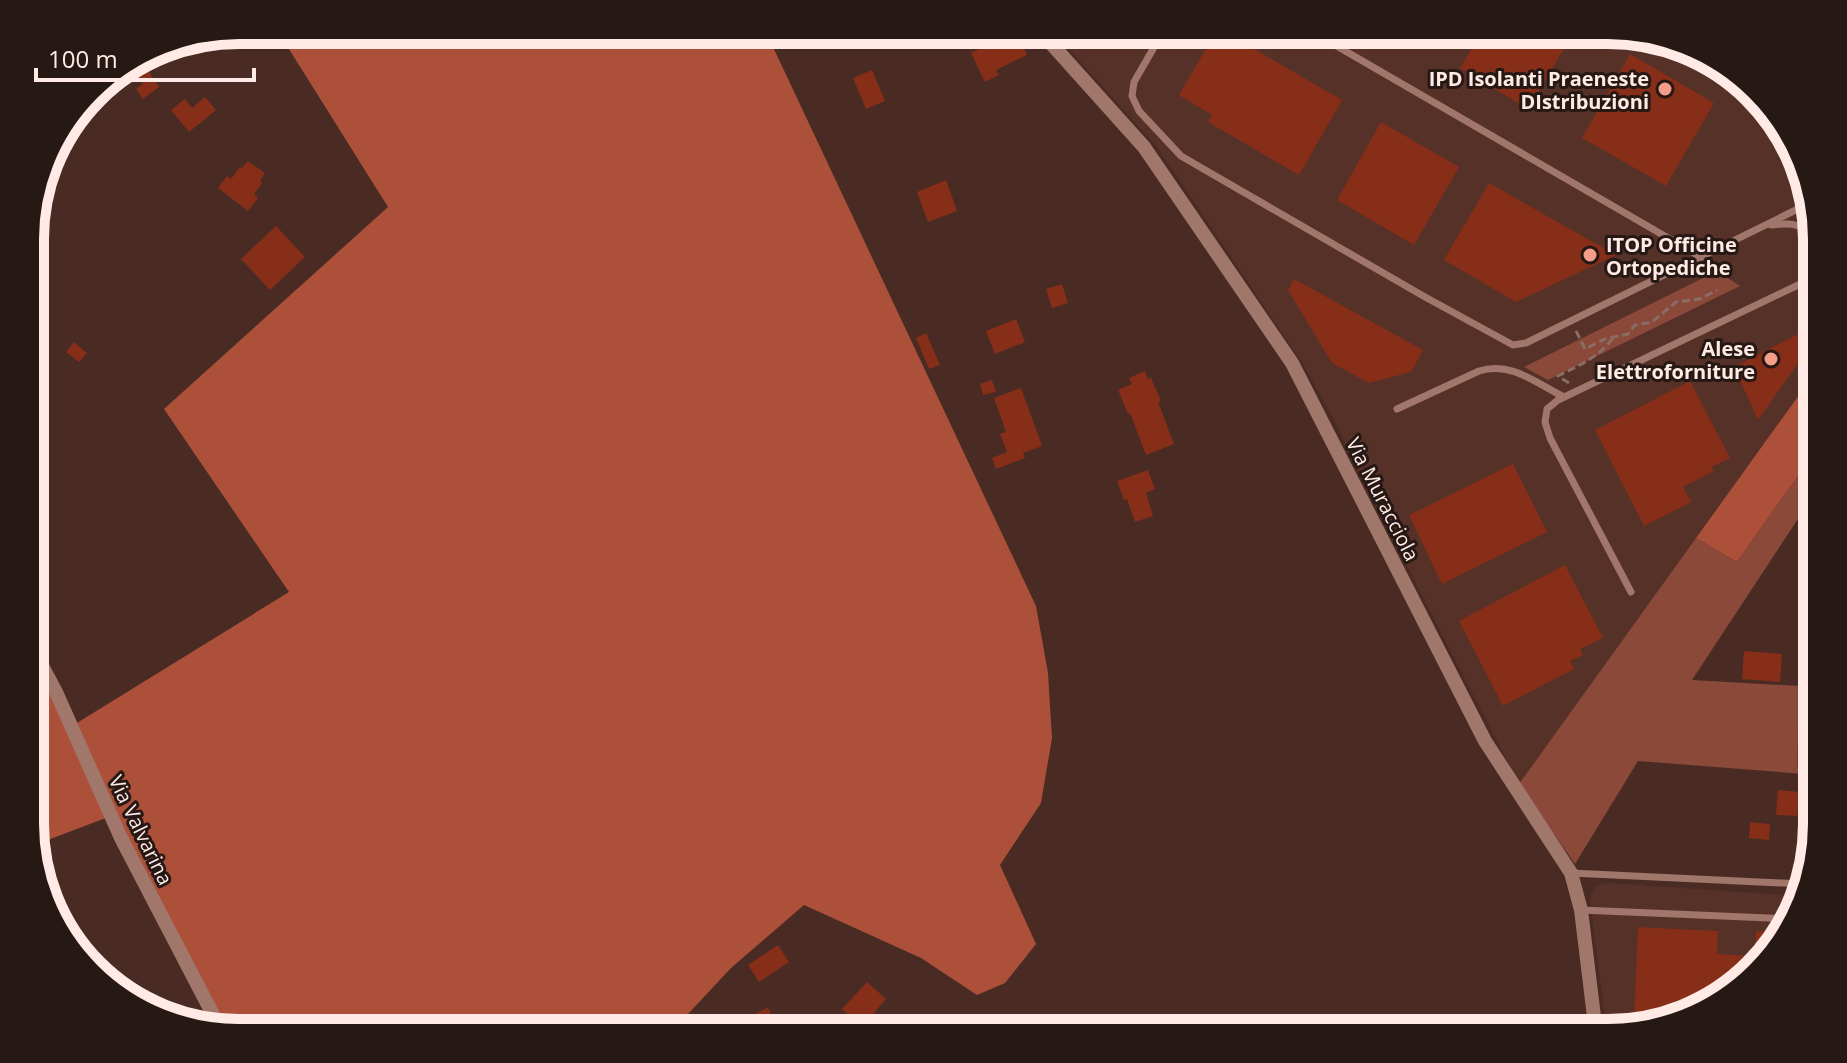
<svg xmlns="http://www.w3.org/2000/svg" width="1847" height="1063" font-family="'Open Sans',sans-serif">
  <rect width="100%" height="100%" fill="#492b24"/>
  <g fill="#563128">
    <polygon points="1052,30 1608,30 1713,58 1789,134 1817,225 1817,370 1519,784 1365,484 1334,420 1303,364 1157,147"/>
    <polygon points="1604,883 1611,883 1799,896 1789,929 1713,1005 1621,1033 1607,1033 1590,901 1591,893 1596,886"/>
  </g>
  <g fill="#8b4939">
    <polygon points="1815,219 1817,225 1817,257 1808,254 1799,234 1803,224"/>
    <polygon points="1717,271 1740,286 1548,380 1524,367"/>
    <polygon points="1817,449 1817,490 1692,680 1817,687 1817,775 1638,761 1575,864 1519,784 1696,538 1737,562"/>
  </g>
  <g fill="#ac503a">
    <polygon points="277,30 765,30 1036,606 1048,673 1052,738 1041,803 1000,865 1036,944 1005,983 977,995 921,958 804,905 731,968 688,1014 683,1033 239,1033 220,1028 111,816 32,846 32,647 72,726 289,592 164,409 388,207"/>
    <polygon points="1817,370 1817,449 1737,562 1696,538"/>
  </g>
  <g fill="#872e19">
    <polygon points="1217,30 1221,30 1342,100 1299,175 1208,122 1212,115 1179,95"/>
    <polygon points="1390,30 1431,30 1420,48"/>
    <polygon points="1483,30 1575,30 1528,109 1460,68"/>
    <polygon points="1016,31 1027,55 996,70 999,75 985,82 971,53"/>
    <polygon points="181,42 147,69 159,87 143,99 136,89 143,84 128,65 159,46"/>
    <polygon points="1630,54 1714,103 1666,186 1582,138"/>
    <polygon points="872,70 885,101 866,109 853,78"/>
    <polygon points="205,97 216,110 189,132 171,110 185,99 192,108"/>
    <polygon points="1381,122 1459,167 1414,245 1337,200"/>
    <polygon points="248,161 265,173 260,181 262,183 254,194 258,198 248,211 218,188 227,176 231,179 240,167 242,168"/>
    <polygon points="946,180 957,211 928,222 917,192"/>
    <polygon points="1489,183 1531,207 1616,255 1516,302 1444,260"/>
    <polygon points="276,226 305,257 270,290 241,259"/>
    <polygon points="1294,279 1423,350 1411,372 1369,383 1332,363 1288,290"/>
    <polygon points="1062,284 1068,303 1052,308 1046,289"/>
    <polygon points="1016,319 1025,342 995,354 986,331"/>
    <polygon points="1806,330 1812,343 1758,420 1734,367"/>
    <polygon points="926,333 940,365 929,369 916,338"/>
    <polygon points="74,342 87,353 79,362 66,352"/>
    <polygon points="1145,371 1148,379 1151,378 1161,401 1158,402 1174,444 1146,455 1130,413 1128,414 1118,390 1132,384 1129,378"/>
    <polygon points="992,380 996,392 983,395 980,384"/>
    <polygon points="1690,381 1730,458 1711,467 1714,471 1683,487 1691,502 1644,526 1595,430"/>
    <polygon points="1021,388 1042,446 1023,453 1025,458 996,469 992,458 1007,452 1000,434 1006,432 994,398"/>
    <polygon points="1513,464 1547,532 1442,584 1409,515"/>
    <polygon points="1148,470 1155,489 1146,493 1153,516 1135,522 1127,499 1124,500 1117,481"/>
    <polygon points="1565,565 1603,638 1580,649 1583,655 1570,661 1574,669 1503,706 1459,621"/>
    <polygon points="1744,651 1782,654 1780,682 1742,679"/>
    <polygon points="1798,725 1810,726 1810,768 1797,767"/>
    <polygon points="1778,790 1800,792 1797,816 1776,815"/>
    <polygon points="1750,822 1770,824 1769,840 1749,838"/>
    <polygon points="1638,927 1718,931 1717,954 1755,956 1756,931 1785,933 1713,1005 1659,1021 1634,1020"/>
    <polygon points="778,945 789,962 759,982 748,965"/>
    <polygon points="867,982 886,999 862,1027 842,1009"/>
    <polygon points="768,1007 776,1027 764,1033 751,1033 745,1020"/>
  </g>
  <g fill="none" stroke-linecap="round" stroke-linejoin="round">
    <g stroke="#896e67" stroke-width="3" stroke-dasharray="8 4" stroke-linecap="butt">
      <polyline points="1576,331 1585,349 1605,339 1628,334 1635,325 1652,322 1676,302 1700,299 1717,290"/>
      <path d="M1569,383l-11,-7c20,-10 41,-19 55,-38"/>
    </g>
    <g stroke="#a1766b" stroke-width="7">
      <polyline points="1164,30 1134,82 1132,96 1139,111 1181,156 1425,297 1513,345 1526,343 1810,203"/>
      <polyline points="1309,30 1701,257"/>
      <path d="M1771,225c10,-1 22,-3 31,3 19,12 15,37 1,51"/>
      <path d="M1397,409l82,-38c32,-10 57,12 85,26"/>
      <polyline points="1631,592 1550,438 1545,422 1547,409 1558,400 1817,276"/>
      <polyline points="1571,873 1802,884"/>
      <polyline points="1581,910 1792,919"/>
      <polyline points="1595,1025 1638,1027"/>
    </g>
    <g stroke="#a1766b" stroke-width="14">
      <polyline points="1039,30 1144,147 1292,363 1485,741 1571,873 1581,910 1596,1033"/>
      <polyline points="32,647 56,692 121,838 220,1028"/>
    </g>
  </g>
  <g fill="#f49e89" stroke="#261815" stroke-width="3">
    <circle cx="1665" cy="89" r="8"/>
    <circle cx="1590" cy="255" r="8"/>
    <circle cx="1771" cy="359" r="8"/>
  </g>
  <g text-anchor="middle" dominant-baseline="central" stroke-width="6" stroke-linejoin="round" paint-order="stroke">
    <g font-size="20" font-weight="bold" fill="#ffeae5" stroke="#261815" text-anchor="end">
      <text x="1649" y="78">IPD Isolanti Praeneste<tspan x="1649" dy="23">DIstribuzioni</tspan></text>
      <text x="1606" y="244" text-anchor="start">ITOP Officine<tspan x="1606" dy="23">Ortopediche</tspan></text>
      <text x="1755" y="348">Alese<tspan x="1755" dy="23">Elettroforniture</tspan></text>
    </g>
    <g font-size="20" fill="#ffeae5" stroke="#261815">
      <text transform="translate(1383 499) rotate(63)">Via Muracciola</text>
      <text transform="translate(141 830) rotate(64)">Via Valvarina</text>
    </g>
  </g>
  <path d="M0 0H1847V1063H0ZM239 44H1608A195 195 0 0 1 1803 239V824A195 195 0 0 1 1608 1019H239A195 195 0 0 1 44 824V239A195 195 0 0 1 239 44Z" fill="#261815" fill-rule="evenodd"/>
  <path fill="none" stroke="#ffeae5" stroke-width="10" d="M239 44H1608A195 195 0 0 1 1803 239V824A195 195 0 0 1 1608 1019H239A195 195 0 0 1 44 824V239A195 195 0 0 1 239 44Z"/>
  <path d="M36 68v12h218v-12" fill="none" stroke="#ffeae5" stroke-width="4"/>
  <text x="48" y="68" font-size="24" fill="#ffeae5" stroke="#261815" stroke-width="6" paint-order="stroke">100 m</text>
</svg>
